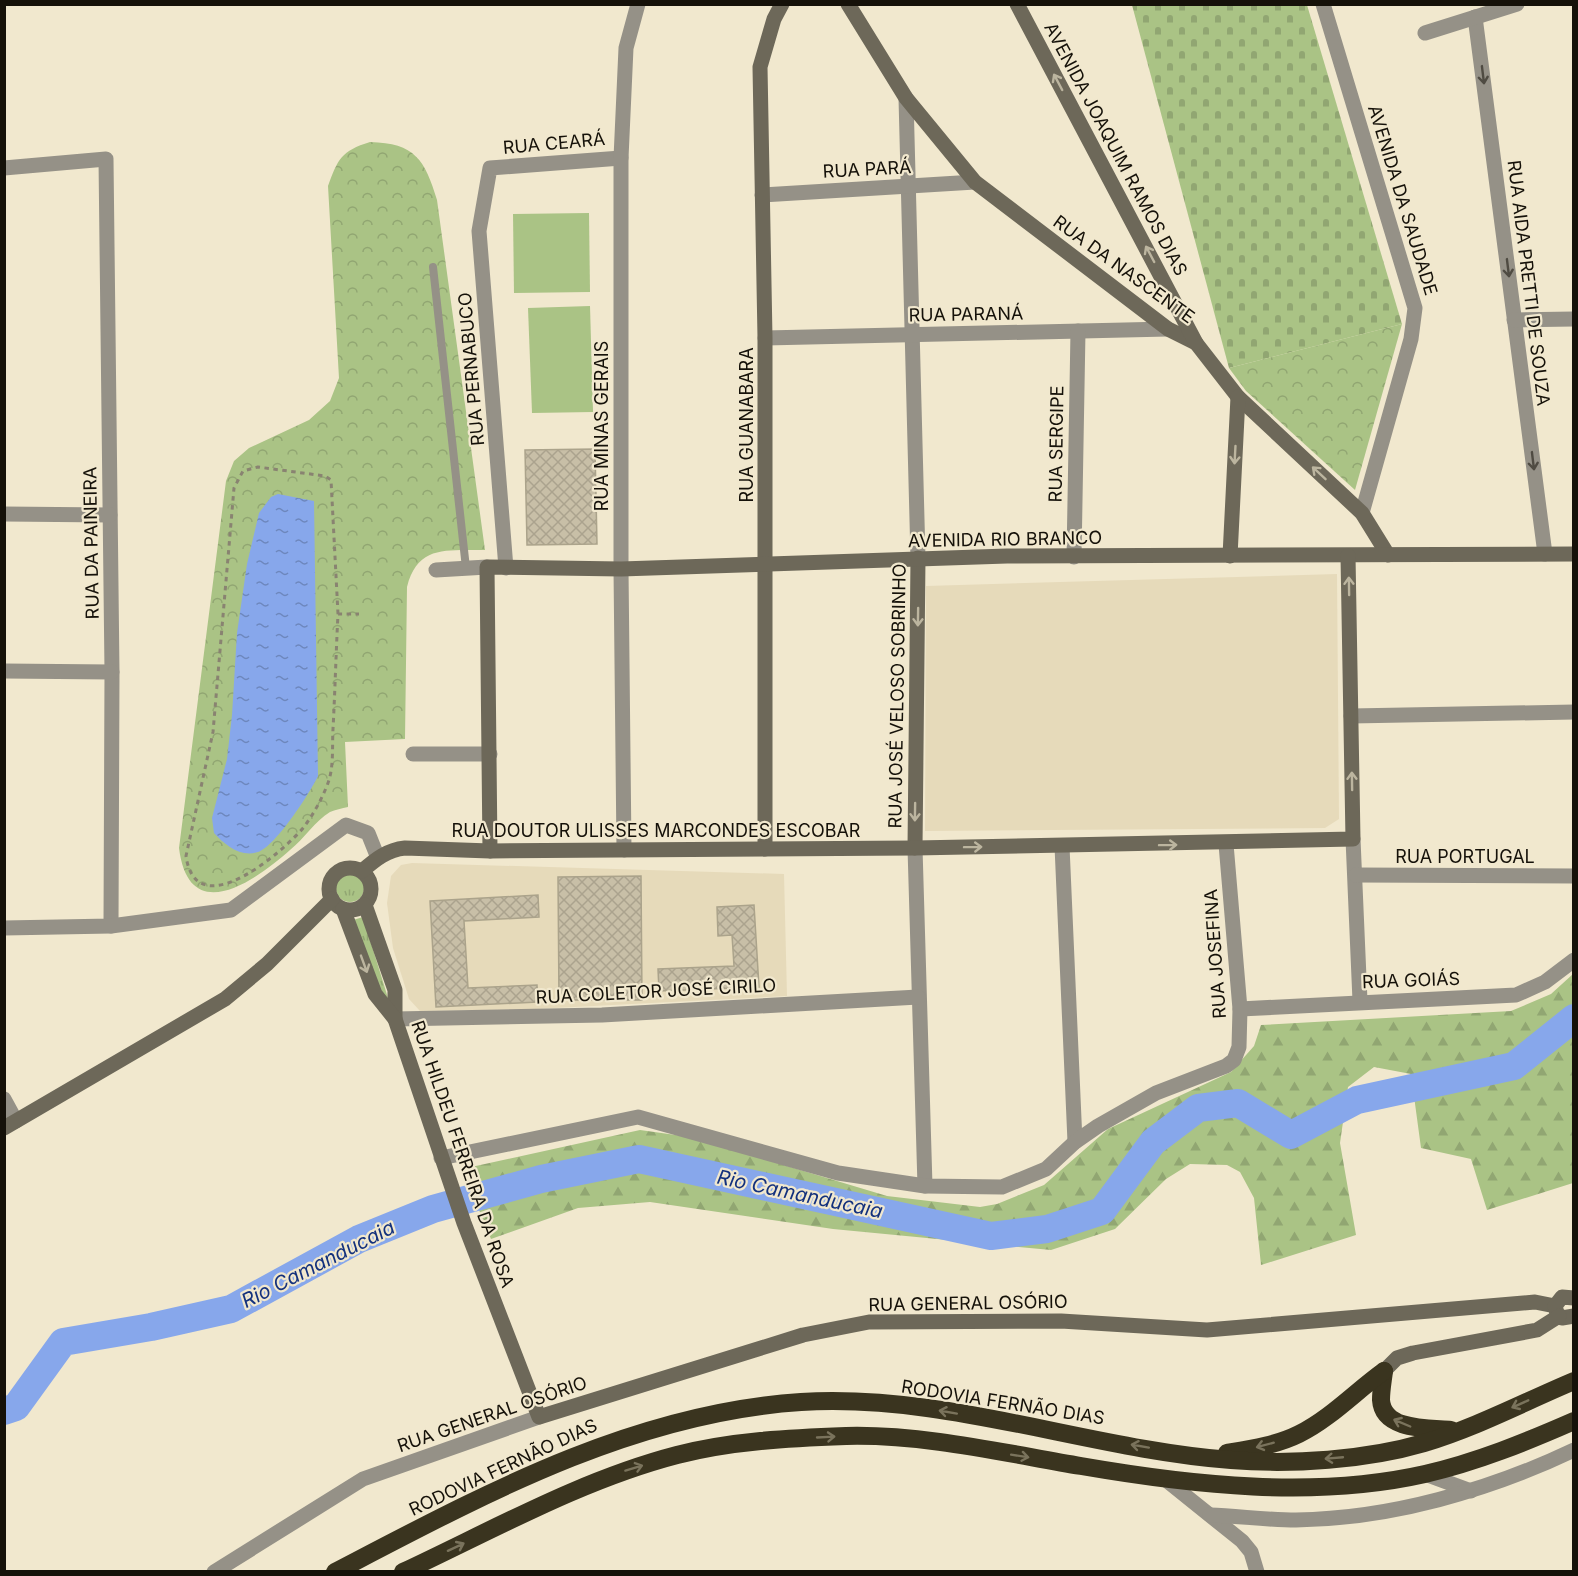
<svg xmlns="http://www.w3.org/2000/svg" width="1578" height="1576" font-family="Inter,sans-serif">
  <defs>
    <pattern id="grass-tufts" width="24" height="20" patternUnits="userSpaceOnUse" patternTransform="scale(1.5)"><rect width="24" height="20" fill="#aac385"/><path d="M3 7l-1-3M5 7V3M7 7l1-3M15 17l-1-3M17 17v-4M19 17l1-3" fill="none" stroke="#91a672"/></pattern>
    <pattern id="forest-firs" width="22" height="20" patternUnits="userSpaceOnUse" patternTransform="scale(1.5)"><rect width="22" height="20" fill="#aac385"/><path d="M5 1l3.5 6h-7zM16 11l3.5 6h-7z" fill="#91a672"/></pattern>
    <pattern id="cemetery-stones" width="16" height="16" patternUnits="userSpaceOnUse" patternTransform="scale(1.5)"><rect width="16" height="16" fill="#aac385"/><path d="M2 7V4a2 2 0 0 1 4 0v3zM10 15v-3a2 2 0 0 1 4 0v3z" fill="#91a672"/></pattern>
    <pattern id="park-crowns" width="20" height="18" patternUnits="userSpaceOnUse" patternTransform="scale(1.5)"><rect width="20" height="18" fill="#aac385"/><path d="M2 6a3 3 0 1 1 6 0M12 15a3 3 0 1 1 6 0" fill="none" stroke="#91a672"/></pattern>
    <pattern id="water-ripples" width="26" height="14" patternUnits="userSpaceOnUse" patternTransform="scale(1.5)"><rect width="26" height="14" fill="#87a7eb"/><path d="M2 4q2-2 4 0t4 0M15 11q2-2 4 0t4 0" fill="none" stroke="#6d87bd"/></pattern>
    <pattern id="building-cross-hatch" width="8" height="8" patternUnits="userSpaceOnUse" patternTransform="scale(1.5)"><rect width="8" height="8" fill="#c8bfa7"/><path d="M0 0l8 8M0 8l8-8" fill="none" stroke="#aba38e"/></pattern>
  </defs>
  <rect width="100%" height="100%" fill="#f1e8ce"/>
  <g fill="#e6daba">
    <polygon points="1337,574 1339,819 1325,828 925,831 926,586"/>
    <polygon points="412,863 784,874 787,996 535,1009 420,1011 409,999 393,948 387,903 391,876 401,865"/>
  </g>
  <g fill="url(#grass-tufts)">
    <circle cx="350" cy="888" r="14"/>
    <polygon points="363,917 388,998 382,1000 353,920"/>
  </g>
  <polygon fill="url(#forest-firs)" points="1573,974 1573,1183 1487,1210 1471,1159 1421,1148 1411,1074 1374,1067 1348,1087 1340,1143 1356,1235 1261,1265 1254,1198 1240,1172 1227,1165 1190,1164 1166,1179 1115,1229 1051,1250 833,1229 650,1202 578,1208 491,1239 462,1169 640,1130 690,1137 887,1196 980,1207 997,1204 1044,1185 1108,1129 1231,1072 1254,1046 1261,1025 1511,1011 1551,994"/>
  <polygon fill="url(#cemetery-stones)" points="1132,5 1307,5 1402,324 1229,368"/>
  <g fill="url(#park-crowns)">
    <path d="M370,142c45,1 55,18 67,58l48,350c-37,1 -67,-6 -78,37l-2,152 -60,3 3,65c-6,1 -13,3 -18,5 -15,9 -26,27 -40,38 -35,31 -101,78 -111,-2l47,-367 8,-20 15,-13 60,-28 21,-19 9,-23 -11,-192c10,-27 13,-35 42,-44z"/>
    <polygon points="1402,324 1355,490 1246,391 1229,368"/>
  </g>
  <g fill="#aac385">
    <polygon points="589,213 590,292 514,293 513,214"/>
    <polygon points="590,306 593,412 532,413 528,308"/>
  </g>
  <path fill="url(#water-ripples)" d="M278,494l36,7 4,275c-8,17 -43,71 -60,76 -17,6 -33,-7 -44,-19l-2,-15 15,-59 5,-44 5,-82 10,-69 12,-51 12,-16z"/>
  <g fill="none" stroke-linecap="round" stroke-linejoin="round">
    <polyline stroke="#87a7eb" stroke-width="28" points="4,1411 16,1407 63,1342 151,1327 231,1309 359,1239 433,1209 541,1179 639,1159 991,1236 1047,1229 1102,1211 1153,1142 1198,1108 1238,1103 1291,1135 1357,1100 1514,1066 1574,1018"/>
  </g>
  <g fill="url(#building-cross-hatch)" stroke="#aba38b" stroke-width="1.5">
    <polygon points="595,449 597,544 527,545 525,450"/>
    <polygon points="641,876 642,1000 559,1000 558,877"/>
    <polygon points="538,895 539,917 464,921 468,988 537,985 538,1002 436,1007 430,901"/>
    <polygon points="754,905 759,987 659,991 658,969 734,966 732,935 718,936 717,907"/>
  </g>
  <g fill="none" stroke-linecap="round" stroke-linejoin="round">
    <path stroke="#898371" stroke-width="3" stroke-dasharray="4.5 4.5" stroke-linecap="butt" d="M338,614l-7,-134 -6,-4 -67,-9 -15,4 -9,17 -21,244 -27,124c10,71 97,-4 118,-29 10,-14 18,-28 24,-44 6,-16 4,-37 5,-54 2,-38 3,-76 5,-115h21"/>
    <polyline stroke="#959187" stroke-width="8" points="433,267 466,568"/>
    <g stroke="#959187" stroke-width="15">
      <polyline points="1323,4 1415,308 1411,339 1362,513"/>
      <polyline points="1475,17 1545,554"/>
      <polyline points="1425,33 1517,4"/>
      <polyline points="906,98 918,558"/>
      <polyline points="4,168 106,159 112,672 111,926"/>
      <polyline points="762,195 975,182"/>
      <polyline points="1514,320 1574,319"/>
      <polyline points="765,338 1168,329"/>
      <polyline points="4,514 110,515"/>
      <polyline points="1074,557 1078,331"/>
      <polyline points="506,568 479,231 490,168 621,158"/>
      <polyline points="436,570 487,567"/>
      <polyline points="4,671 112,672"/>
      <polyline points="1351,716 1574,712"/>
      <polyline points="413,754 490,754"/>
      <polyline points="1353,839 1360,1001"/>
      <polyline points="1062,846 1075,1142"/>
      <polyline points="915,848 925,1186"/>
      <polyline points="624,850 621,569 621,158 626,48 638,4"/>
      <polyline points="1356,875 1574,876"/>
      <polyline points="4,928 111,926 231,910 346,825 368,833 378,858"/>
      <polyline points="1240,1009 1516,995 1545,982 1574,960"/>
      <polyline points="395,1019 602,1015 918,997"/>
      <polyline points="4,1099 16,1121"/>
      <polyline points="441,1158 638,1117 838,1173 925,1186 1002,1187 1046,1169 1075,1142 1098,1126 1156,1093 1226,1066 1234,1060 1239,1047 1240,1009 1226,844"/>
      <polyline points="1425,1474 1471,1491"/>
      <polyline points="1166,1480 1242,1541 1251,1552 1257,1572"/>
      <path d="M1210,1515c28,1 58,5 86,5 94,-1 194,-30 278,-70"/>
      <polyline points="214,1572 363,1479 539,1417"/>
    </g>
    <g stroke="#6d6859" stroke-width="15">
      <polyline points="848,4 906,98 975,182 1168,329 1196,343 1238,397 1362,513 1388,555"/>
      <polyline points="1017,4 1196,343"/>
      <polyline points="1230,556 1238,397"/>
      <polyline points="915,848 918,558"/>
      <polyline points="765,849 765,338 760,67 774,19 782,4"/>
      <polyline points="490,851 487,567 621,569 1007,556 1574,554"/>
      <circle cx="350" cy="889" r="21"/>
      <path d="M362,871c14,-12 25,-21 43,-23l85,3 425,-3 438,-9 -5,-283"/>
      <polyline points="365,905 395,990 395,1019"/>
      <polyline points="343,909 375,994 395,1019 464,1223 539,1417 803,1335 869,1322 1061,1321 1207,1330 1535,1302 1555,1306"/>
      <polyline points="4,1128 225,999 267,964 332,899"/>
      <polyline points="1574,1298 1562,1297 1555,1306 1557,1313 1562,1318 1574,1316"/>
      <polyline points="1384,1371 1397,1358 1413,1353 1537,1330 1559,1316"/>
    </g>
    <g stroke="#3a341f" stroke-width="18">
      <path d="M1384,1371c-1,9 -3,19 -3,29 2,31 48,28 70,30"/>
      <path d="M1227,1453c24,-4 50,-8 72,-19 32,-16 57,-43 85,-63"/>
      <path d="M335,1572c148,-77 297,-159 466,-170 146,-9 286,47 430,58 60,5 135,0 193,-17 51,-15 100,-41 150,-62"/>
      <path d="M403,1572c90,-42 178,-92 274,-117 54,-14 113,-17 169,-19 78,-2 158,17 235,30 110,19 234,33 344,8 52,-12 101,-32 149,-53"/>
    </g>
  </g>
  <defs><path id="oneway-shaft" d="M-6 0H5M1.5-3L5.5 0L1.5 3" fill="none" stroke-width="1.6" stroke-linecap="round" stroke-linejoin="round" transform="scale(1.5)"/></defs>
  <g stroke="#4f4b42">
    <use href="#oneway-shaft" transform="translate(1483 75) rotate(83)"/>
    <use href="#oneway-shaft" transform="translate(1508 268) rotate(83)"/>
    <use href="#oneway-shaft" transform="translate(1533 461) rotate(83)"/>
  </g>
  <g stroke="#bcb59f">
    <use href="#oneway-shaft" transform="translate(1058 82) rotate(-118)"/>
    <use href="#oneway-shaft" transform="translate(1150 254) rotate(-118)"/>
    <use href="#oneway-shaft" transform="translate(1235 455) rotate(93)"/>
    <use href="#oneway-shaft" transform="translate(1319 473) rotate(-137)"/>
    <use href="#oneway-shaft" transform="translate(1349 586) rotate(-91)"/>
    <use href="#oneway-shaft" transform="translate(918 617) rotate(91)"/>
    <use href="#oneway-shaft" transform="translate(1352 781) rotate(-91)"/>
    <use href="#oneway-shaft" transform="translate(915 812) rotate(91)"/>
    <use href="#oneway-shaft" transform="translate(1168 845) rotate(-1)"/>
    <use href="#oneway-shaft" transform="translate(973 847) rotate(-1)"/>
    <use href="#oneway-shaft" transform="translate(364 964) rotate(70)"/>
  </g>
  <g stroke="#7a735c">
    <use href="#oneway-shaft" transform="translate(1520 1404) rotate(156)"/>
    <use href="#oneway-shaft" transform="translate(948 1412) rotate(-170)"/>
    <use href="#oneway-shaft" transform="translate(1402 1423) rotate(-157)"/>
    <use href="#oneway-shaft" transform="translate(826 1437) rotate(-3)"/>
    <use href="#oneway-shaft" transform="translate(1265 1445) rotate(165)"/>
    <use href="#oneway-shaft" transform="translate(1140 1446) rotate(-170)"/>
    <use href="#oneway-shaft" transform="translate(1020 1456) rotate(9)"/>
    <use href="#oneway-shaft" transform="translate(1334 1458) rotate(175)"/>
    <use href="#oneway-shaft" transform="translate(634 1468) rotate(-17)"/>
    <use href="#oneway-shaft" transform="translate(456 1547) rotate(-25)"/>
  </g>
  <g text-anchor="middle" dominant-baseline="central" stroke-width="4.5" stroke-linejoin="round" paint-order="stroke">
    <g font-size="18" fill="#151109" stroke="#f1e8ce">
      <text transform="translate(554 143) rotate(-5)">RUA CEARÁ</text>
      <text transform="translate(1116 149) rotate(62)">AVENIDA JOAQUIM RAMOS DIAS</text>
      <text transform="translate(867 169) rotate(-3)">RUA PARÁ</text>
      <text transform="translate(1403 200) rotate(73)">AVENIDA DA SAUDADE</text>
      <text transform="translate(1124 269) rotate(36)">RUA DA NASCENTE</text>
      <text transform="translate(1529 283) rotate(83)">RUA AIDA PRETTI DE SOUZA</text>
      <text transform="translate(966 314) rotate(-1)">RUA PARANÁ</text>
      <text transform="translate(471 369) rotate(-95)">RUA PERNABUCO</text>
      <text transform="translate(746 425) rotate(-90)">RUA GUANABARA</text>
      <text transform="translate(601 426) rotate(-90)">RUA MINAS GERAIS</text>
      <text transform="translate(1056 444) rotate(-89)">RUA SERGIPE</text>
      <text transform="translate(1005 539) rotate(-1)">AVENIDA RIO BRANCO</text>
      <text transform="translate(91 543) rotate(-91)">RUA DA PAINEIRA</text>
      <text transform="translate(897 696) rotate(-89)">RUA JOSÉ VELOSO SOBRINHO</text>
      <text x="656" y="830">RUA DOUTOR ULISSES MARCONDES ESCOBAR</text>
      <text x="1465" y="856">RUA PORTUGAL</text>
      <text transform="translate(1215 954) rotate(-94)">RUA JOSEFINA</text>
      <text transform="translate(1411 980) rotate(-2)">RUA GOIÁS</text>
      <text transform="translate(656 991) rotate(-3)">RUA COLETOR JOSÉ CIRILO</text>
      <text transform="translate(463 1154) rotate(71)">RUA HILDEU FERREIRA DA ROSA</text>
      <text transform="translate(968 1303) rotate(-1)">RUA GENERAL OSÓRIO</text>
      <text transform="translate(1003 1402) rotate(9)">RODOVIA FERNÃO DIAS</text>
      <text transform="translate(492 1414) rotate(-19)">RUA GENERAL OSÓRIO</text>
      <text transform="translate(503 1467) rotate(-25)">RODOVIA FERNÃO DIAS</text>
    </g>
    <g font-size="20" font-style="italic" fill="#13317d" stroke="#f1e8ce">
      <text transform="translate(800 1194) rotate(12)">Rio Camanducaia</text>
      <text transform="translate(318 1264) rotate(-27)">Rio Camanducaia</text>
    </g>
  </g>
  <rect width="1578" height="1576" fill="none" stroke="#151109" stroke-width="12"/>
</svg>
